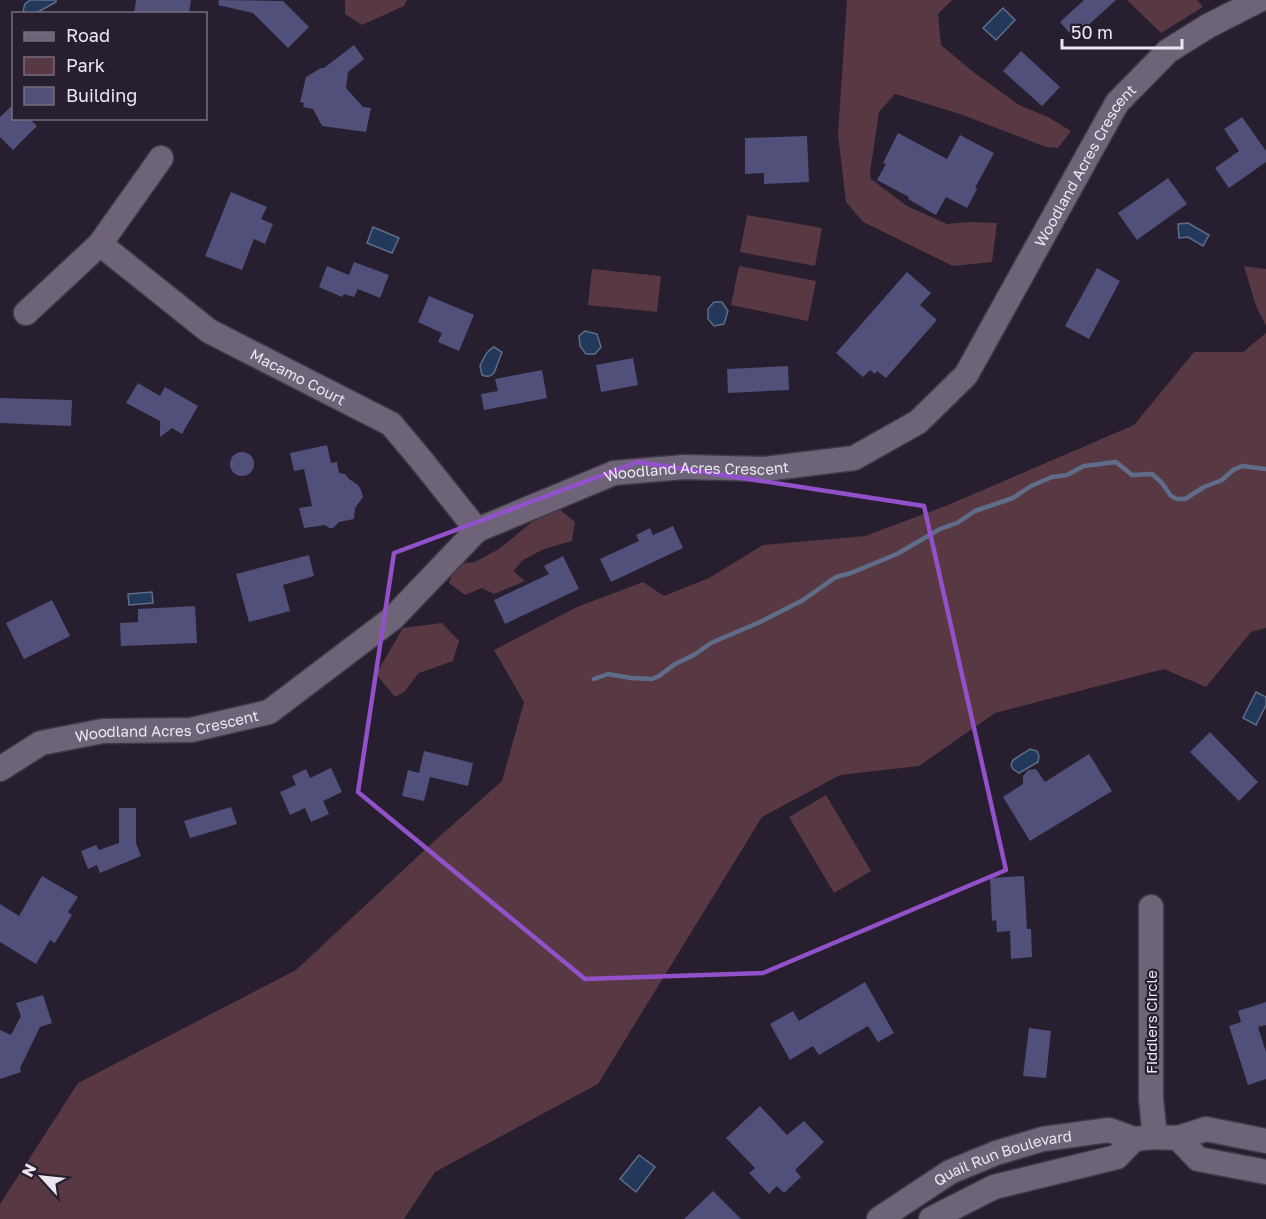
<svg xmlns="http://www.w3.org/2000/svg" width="1266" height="1219" font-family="'Golos Text',sans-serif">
  <rect width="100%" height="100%" fill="#271e2f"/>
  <g fill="#583842">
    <polygon points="345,0 407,0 404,6 362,25 345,14"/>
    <polygon points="847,0 952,0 938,14 941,45 972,71 1019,105 1048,117 1071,131 1058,148 1046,147 960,114 895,94 879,112 870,173 871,179 907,206 947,224 970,222 997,223 992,262 953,266 863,222 846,202 838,135"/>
    <polygon points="1127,0 1197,0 1203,7 1161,33"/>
    <polygon points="747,215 822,228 815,266 740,252"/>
    <polygon points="739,266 816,281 808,321 731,305"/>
    <polygon points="1244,266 1266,269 1266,326 1256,306"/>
    <polygon points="592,269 661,276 657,312 588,305"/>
    <polygon points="1266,333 1266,628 1251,632 1206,687 1164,669 995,713 919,766 840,775 762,817 598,1084 435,1172 404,1219 0,1219 0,1204 78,1083 296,970 430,845 502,781 524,702 494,650 577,607 643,582 664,596 709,578 763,545 865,536 948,505 1134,425 1194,352 1243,352"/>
    <polygon points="559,509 575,522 572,541 544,549 523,560 513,571 525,581 494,594 482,588 465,595 449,583 456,564 475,562 499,549 537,518"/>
    <polygon points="442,623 459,641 453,661 419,673 404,692 395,697 376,674 403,628"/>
    <polygon points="826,795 871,871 834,893 789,817"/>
  </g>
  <g fill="#23395c" stroke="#5f6d89" stroke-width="1.5">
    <polygon points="30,0 56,0 56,2 36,13 25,13 23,11 25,4"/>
    <polygon points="1003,8 1015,20 996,40 983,28"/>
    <polygon points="1188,223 1209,235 1203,246 1188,237 1179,238 1178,224"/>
    <polygon points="373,227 399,238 392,253 367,243"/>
    <polygon points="714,302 722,302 728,311 724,324 714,326 708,319 708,309"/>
    <polygon points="585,331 597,334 601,347 595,354 586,354 580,346 579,336"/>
    <path d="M494,347l8,5 -8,21c-4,4 -7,4 -12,2l-2,-9c4,-8 6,-15 14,-19z"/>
    <polygon points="152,592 153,603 129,605 128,594"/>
    <polygon points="1256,692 1266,697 1266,705 1256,725 1243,718"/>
    <polygon points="1030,749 1037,751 1039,756 1038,762 1019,773 1013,769 1011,765 1013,760"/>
    <polygon points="639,1155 655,1167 636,1192 620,1179"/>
  </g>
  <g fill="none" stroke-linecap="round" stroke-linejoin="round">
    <polyline stroke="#5f6d89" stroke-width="4.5" points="594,679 608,674 631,678 652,679 659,676 675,664 694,655 711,643 760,622 803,600 836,577 851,573 897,554 940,529 957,523 975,511 1013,498 1031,486 1052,477 1067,475 1084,466 1116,462 1132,475 1152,474 1162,483 1171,496 1177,499 1185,499 1204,487 1222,480 1233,470 1242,466 1266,469"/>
  </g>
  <g fill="#51507a">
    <polygon points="136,0 191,0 189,14 134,14"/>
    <polygon points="219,0 283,1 309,27 288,48 253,13 218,5"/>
    <polygon points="1084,0 1116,0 1074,38 1060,22"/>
    <polygon points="354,45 364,59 348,72 346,88 363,107 371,108 366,132 322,126 313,109 303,107 304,103 300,102 306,77 321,68 324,68"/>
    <polygon points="1021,51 1060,87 1042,106 1003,71"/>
    <polygon points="14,104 14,118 29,118 37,126 13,150 0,137 0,117"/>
    <polygon points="1242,117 1266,151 1266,162 1229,188 1215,168 1239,151 1224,129"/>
    <polygon points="898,133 947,159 960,135 994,153 975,188 977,189 967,208 946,197 936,215 908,199 909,197 877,180 886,164 883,163"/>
    <polygon points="807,136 809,182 764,184 764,173 745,174 745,138"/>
    <polygon points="1168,178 1187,204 1137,240 1118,213"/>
    <polygon points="231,192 267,207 261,219 273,224 265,244 254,239 242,270 205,256"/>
    <polygon points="354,262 389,275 380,298 358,289 354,297 344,294 342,297 319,287 327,266 349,275"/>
    <polygon points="1097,268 1120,281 1089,339 1065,326"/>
    <polygon points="907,272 931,293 920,305 937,320 886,378 877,371 875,374 870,370 863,377 836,353"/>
    <polygon points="429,296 474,315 459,351 438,342 442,333 418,322"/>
    <polygon points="633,358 638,385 601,392 596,365"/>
    <polygon points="788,366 789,390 728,393 727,369"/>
    <polygon points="542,370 547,398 484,410 481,394 498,391 495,379"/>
    <polygon points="138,383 160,396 165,387 198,406 182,434 172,428 160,437 160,421 126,403"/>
    <polygon points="0,398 72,400 71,426 0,423"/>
    <polygon points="327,445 331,463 337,462 339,473 345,474 349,479 358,485 361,490 363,497 355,508 354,519 339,522 333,528 329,528 325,525 304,528 299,508 312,506 304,469 294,471 290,453"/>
    <circle cx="242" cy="464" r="12"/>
    <polygon points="673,526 683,548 611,582 600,559 639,541 636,535 650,528 653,535"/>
    <polygon points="309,555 314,576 283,585 290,611 249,622 236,574"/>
    <polygon points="563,556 579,589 505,624 494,600 549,574 544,566"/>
    <polygon points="52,600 70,636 24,659 6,623"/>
    <polygon points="195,606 197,643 121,646 120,623 138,622 138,609"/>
    <polygon points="1210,732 1258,782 1239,801 1190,752"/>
    <polygon points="424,751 473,763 468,786 430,777 424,801 402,796 408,770 419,773"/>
    <polygon points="1089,754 1112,791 1030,841 1003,797 1023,784 1023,776 1028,770 1036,769 1045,782"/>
    <polygon points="331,768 342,792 323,801 329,814 311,822 305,808 290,815 280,792 296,785 292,776 306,769 310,778"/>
    <polygon points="231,807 237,824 190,838 184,821"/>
    <polygon points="119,808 136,808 136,843 141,856 100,873 97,865 88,869 81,851 96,845 99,850 119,843"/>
    <polygon points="42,876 78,897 68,912 72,915 55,943 50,940 36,964 0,942 0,904 19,916"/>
    <polygon points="1024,876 1027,929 1031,929 1032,957 1011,959 1010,931 997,932 996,920 992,921 990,878"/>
    <polygon points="865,982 894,1033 878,1042 868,1026 819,1055 813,1046 790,1060 770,1024 793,1011 799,1021"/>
    <polygon points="43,995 52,1023 40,1027 20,1068 21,1072 0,1079 0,1030 11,1035 21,1016 16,1003"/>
    <polygon points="1266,1002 1266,1025 1258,1027 1266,1052 1266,1079 1248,1085 1229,1026 1241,1022 1238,1011"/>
    <polygon points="1029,1028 1051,1031 1046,1078 1023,1076"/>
    <polygon points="760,1106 787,1135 804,1121 824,1142 795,1170 801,1177 784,1193 777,1186 769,1194 749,1173 755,1168 726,1138"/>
    <polygon points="713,1191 741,1219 684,1219"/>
  </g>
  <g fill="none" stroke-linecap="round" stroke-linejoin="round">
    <defs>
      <g id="minor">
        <path id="s1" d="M161,158l-61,86 109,87 182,93 31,37 55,69"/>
        <polyline points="26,313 100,244"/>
        <path id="s2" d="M0,769l41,-26 62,-12 88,-1 78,-18 124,-94 84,-88 137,-57 70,-6 81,2 89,-11 64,-36 48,-47 151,-272 51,-52 40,-25 51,-26"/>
        <polyline points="1151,907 1151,1099 1155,1137"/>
        <polyline points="1178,1138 1198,1159 1266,1172"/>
        <path id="s3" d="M879,1219l71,-47 46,-19 47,-14 66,-9 25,9 21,-2 23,1 28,-9 60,12"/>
        <polyline points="931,1219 994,1187 1117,1157 1134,1139"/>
      </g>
    </defs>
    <use href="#minor" stroke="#403946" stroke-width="27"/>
    <use href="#minor" stroke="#6e6477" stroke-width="24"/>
  </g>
  <path fill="none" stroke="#9251c9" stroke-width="4.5" stroke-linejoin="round" d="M638,462l286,44 82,364 -243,103 -178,6 -227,-187 36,-239z"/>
  <g text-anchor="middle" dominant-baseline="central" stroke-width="4.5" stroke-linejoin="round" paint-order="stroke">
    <g font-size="15" fill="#ece6f1" stroke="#271e2f">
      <text stroke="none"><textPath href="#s2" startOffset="1328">Woodland Acres Crescent</textPath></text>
      <text stroke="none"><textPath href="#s1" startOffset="345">Macamo Court</textPath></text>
      <text stroke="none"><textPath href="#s2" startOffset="788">Woodland Acres Crescent</textPath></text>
      <text stroke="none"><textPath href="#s2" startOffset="176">Woodland Acres Crescent</textPath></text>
      <text transform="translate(1151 1022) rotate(-90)">Fiddlers Circle</text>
      <text stroke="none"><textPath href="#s3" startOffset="140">Quail Run Boulevard</textPath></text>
    </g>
  </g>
  <rect x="12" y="12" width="195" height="108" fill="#271e2f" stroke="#766e7d" stroke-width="1.5"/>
  <rect x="24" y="32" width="30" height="9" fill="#6e6477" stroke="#766e7d" stroke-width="1.5"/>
  <text x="66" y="42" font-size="18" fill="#ece6f1">Road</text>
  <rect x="24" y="57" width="30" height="18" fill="#583842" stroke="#766e7d" stroke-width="1.5"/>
  <text x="66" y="72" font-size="18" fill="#ece6f1">Park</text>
  <rect x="24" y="87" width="30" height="18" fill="#51507a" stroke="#766e7d" stroke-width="1.5"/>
  <text x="66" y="102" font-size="18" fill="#ece6f1">Building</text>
  <g transform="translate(42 1177) rotate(297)" stroke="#271e2f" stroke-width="4.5" paint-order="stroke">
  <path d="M0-4.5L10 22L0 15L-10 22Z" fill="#ece6f1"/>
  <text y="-9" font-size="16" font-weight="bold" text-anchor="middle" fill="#ece6f1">N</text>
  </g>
  <path d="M1062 39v9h120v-9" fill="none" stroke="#ece6f1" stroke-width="3"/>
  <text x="1071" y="39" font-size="18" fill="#ece6f1" stroke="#271e2f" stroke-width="4.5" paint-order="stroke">50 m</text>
</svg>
